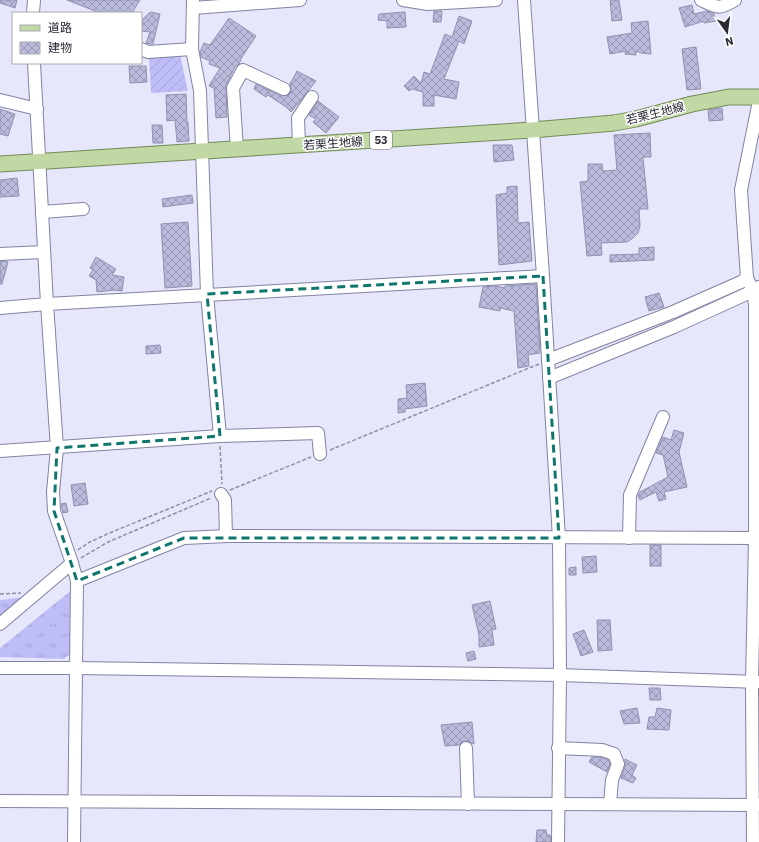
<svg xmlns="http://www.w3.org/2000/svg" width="759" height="842" font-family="'IBM Plex Sans','Noto Sans JP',sans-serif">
  <defs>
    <pattern id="grass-tufts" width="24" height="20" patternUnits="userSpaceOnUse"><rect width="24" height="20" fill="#bebdf8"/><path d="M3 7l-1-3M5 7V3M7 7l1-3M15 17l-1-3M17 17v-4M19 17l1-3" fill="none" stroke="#a3a3d5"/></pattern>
    <pattern id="garden-furrows" width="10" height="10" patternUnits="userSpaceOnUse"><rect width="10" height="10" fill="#bebdf8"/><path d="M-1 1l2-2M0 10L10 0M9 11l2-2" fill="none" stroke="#a3a3d5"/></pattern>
    <pattern id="building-cross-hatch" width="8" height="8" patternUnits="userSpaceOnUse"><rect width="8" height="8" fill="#babbdc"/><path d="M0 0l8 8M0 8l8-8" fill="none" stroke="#9798b3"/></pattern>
  </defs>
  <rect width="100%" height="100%" fill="#e7e7fc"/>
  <g fill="url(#grass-tufts)">
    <polygon points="73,589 71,653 64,659 0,657 0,648"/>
    <polygon points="26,597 0,618 0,600"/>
  </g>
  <polygon fill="url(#garden-furrows)" points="180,55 188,91 151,93 149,57"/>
  <g fill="url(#building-cross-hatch)" stroke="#9090b0">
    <polygon points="0,0 17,0 15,8 0,3"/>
    <polygon points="67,0 140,0 132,13 100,13"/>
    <polygon points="610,0 619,0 622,20 612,21"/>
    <polygon points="692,5 694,14 707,11 714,14 716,21 704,23 704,21 685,27 679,8"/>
    <polygon points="434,11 442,11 441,22 433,22"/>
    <polygon points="150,12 160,14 153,44 151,44 146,43 150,32 141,31 143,19"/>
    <polygon points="405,12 406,27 387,28 387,21 378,20 379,14"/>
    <polygon points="459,16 472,21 464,44 459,41 444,79 459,82 456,99 434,95 434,106 423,106 423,92 412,89 409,91 404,86 414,76 421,83 424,72 430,74 445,34 452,37"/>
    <polygon points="229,18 256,36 242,57 239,64 235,67 226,85 227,117 216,118 214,88 209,86 220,68 209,64 210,61 201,57 200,52 204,43 210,45"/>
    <polygon points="648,21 651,54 641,53 636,51 636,55 625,54 626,51 610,54 607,37 632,33 631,23"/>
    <polygon points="696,47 701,89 687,90 682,49"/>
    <polygon points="129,66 146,66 147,82 130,83"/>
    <polygon points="297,71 316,81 291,112 286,107 268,95 266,97 254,89 256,84 281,96 288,95 291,92 291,89 290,84"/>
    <polygon points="186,94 187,122 188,122 189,141 177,142 175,120 167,121 166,95"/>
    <polygon points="318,101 339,117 326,133 313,122 316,119 309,115"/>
    <polygon points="722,108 723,120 709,121 708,110"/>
    <polygon points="0,109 15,114 8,136 0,134"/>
    <polygon points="152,125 162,125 163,143 153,143"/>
    <polygon points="650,133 651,157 643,157 648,209 639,209 640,226 638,233 633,238 627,242 601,243 602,255 587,256 580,182 588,181 588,164 602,164 603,171 617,170 614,135"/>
    <polygon points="493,145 512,145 514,160 494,162"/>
    <polygon points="17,178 19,196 0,197 0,180"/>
    <polygon points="517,186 518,223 529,222 532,261 499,265 496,195 507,193 507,187"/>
    <polygon points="192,195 193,203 163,207 162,199"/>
    <polygon points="188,222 192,286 165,288 161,224"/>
    <polygon points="654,247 654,260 610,262 610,255 639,254 639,248"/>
    <polygon points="96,257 116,269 112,275 124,277 122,291 114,290 97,292 96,280 89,276 93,270 90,268"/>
    <polygon points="0,261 8,262 2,284 0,284"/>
    <polygon points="536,284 540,353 528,355 529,366 518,368 514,311 500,308 500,311 479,307 483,287 496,286 505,288 505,286"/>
    <polygon points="659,293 664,307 649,311 645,297"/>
    <polygon points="160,345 161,353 146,354 146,346"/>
    <polygon points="425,383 427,406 405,409 405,412 398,413 398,399 407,398 406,385"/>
    <polygon points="674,430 684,433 679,452 687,487 664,492 666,499 659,501 656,492 640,500 638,496 640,492 668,477 663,455 656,453 663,437 671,440"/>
    <polygon points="85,483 88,504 74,506 71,485"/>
    <polygon points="66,503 68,512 63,513 61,504"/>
    <rect x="650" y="545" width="11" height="21"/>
    <polygon points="596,556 597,572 583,573 582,557"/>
    <polygon points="576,567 576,575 569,575 569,568"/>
    <polygon points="490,601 496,629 492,630 494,645 479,647 479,635 472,605"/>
    <polygon points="597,620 610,620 612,650 598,651"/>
    <polygon points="584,630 593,652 581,656 573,634"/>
    <polygon points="474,651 476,659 468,661 466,653"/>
    <polygon points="649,688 660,688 661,700 650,700"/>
    <polygon points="637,708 640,723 624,724 620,711"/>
    <polygon points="657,708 671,710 669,730 647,729 649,717 655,717"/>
    <polygon points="472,722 474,744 465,741 462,742 459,745 445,746 441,725"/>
    <polygon points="592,757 601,757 608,760 610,764 607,772 589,762"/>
    <polygon points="625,759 637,765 632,775 636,778 633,783 621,778 625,767"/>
    <polygon points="537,830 546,830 547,835 550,835 551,842 536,842"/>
  </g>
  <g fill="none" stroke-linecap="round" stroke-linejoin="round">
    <defs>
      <g id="minor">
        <polyline points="193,0 192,49 200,91 207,294 220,436"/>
        <polyline points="403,0 428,4 496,0"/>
        <polyline points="524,0 543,276 559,538 560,675 558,842"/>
        <path d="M701,0c17,8 17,10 34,0"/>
        <polyline points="193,8 300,0"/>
        <polyline points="33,13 34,0"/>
        <polyline points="141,49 148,52 192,49"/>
        <polyline points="0,100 37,109"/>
        <polyline points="299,145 298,118 312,97"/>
        <polyline points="237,149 233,88 243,70 284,89"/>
        <polyline points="42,212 83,209"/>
        <polyline points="0,254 44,252"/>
        <polyline points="0,308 47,304 34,63"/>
        <polyline points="548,360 673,312 741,282 747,278"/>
        <polyline points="549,378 674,327 753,291 759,287"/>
        <polyline points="0,451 220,436 318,433 320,454"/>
        <polyline points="221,494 225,500 226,536"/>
        <polyline points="629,538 630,495 663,417"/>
        <polyline points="77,581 184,538 228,536 759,538"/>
        <polyline points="0,624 72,563"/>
        <polyline points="0,668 75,668 560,675 759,682"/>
        <polyline points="466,748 468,804"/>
        <polyline points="558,748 602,750 614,754 618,764 612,780 610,804"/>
        <polyline points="0,801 759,805"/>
        <polyline points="74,842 77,581 72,563 54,511 53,492 57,448 47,304 543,276"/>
        <polyline points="753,842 752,682 755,538 755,305 753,291 747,278 741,190 759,101"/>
      </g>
      <polyline id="major" points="0,164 532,130 614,123 636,119 692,104 729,97 759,97"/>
    </defs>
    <use href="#minor" stroke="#8282a2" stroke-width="14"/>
    <use href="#major" stroke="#718a58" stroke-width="17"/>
    <g stroke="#8f8fa0" stroke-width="1.5" stroke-dasharray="4 2" stroke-linecap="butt">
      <polyline points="220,446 222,484"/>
      <polyline points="330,450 539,364"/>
      <polyline points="230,490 311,457"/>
      <polyline points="78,550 88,543 107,534 212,491"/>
      <polyline points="81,558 108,542 211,498"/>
      <polyline points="0,594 21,593"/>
    </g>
    <use href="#minor" stroke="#fff" stroke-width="12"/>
    <use href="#major" stroke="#c1d8a5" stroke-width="15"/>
  </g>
  <path fill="none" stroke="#0f766e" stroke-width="3" stroke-dasharray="8 5" stroke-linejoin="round" d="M543,276l16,262h-375l-107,43 -23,-70 3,-63 163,-12 -13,-142z"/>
  <g text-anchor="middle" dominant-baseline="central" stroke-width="3" stroke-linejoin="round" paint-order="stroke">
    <rect fill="#fff" stroke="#6a6a73" stroke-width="1" x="370" y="131" width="22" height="18" rx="3"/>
    <g font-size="11" font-weight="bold" fill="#2a2a37">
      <text x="381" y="140">53</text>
    </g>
    <g font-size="12" fill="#2a2a37" stroke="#fff">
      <text transform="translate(655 113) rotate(-14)">若栗生地線</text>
      <text transform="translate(333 143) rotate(-4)">若栗生地線</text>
    </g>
  </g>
  <rect x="12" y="12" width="130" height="52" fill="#ffffff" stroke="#aaaaaf"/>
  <rect x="20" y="25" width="20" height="6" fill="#c1d8a5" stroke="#aaaaaf"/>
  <text x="48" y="32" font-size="12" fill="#2a2a37">道路</text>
  <rect x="20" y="42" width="20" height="12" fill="url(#building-cross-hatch)" stroke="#aaaaaf"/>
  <text x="48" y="52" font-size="12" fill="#2a2a37">建物</text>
  <g transform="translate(727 32) rotate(166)" stroke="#ffffff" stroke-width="3" paint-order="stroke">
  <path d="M0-3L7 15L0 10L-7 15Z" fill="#2a2a37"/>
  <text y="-6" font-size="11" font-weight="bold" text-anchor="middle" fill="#2a2a37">N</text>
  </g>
</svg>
